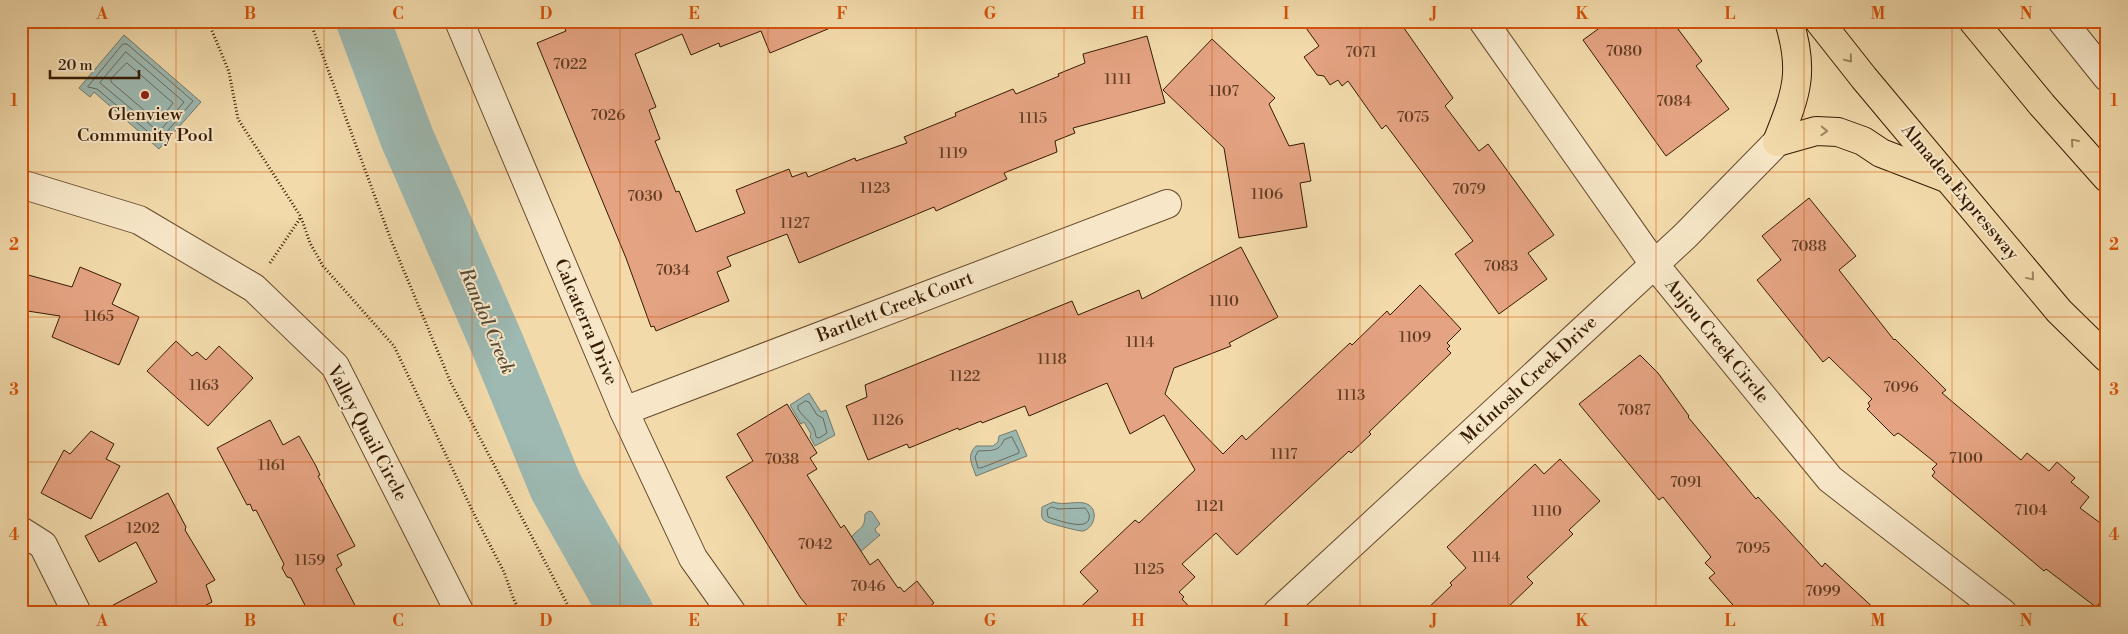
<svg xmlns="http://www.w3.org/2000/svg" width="2128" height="634" font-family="'Libre Bodoni',serif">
  <rect width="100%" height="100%" fill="#f2daab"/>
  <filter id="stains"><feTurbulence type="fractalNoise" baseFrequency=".004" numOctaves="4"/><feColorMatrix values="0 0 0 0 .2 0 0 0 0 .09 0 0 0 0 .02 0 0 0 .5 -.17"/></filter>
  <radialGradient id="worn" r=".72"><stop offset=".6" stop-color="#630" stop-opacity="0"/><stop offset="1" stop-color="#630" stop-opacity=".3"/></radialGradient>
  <g fill="#9db9b2" stroke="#747a6c">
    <polygon points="124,35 201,102 159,149 94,92 90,97 79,88"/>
    <polygon points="809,393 821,412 826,410 835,435 815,446 810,437 811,434 804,422 801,424 790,405"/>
    <path d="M1016,430l11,26 -51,20c-4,-12 -10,-20 0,-30h17l5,-4 1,-6z"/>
    <path d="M1053,502c10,4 26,-2 34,2 12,5 8,24 -4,27 -2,1 -36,-8 -38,-10 -5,-3 -3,-9 -3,-14z"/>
    <path d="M869,511l3,1 8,12 -5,5 1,3 4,3 -20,17 -9,-14c7,-11 14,-7 14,-24z"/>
  </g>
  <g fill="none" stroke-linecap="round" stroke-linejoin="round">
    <g stroke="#6a6a5a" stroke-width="1">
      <polygon points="123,44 127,44 193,101 159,141 97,89 88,87"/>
      <polygon points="126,52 184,102 159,132 100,83"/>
      <polygon points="127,63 173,103 158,122 111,82 111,79"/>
      <path d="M806,401l3,1 8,13 6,3 4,15 -8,5 -3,-1c-1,-14 -12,-18 -18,-28v-3z"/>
      <path d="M1012,437l7,14v2l-38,15h-3l-3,-11 3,-6c11,-1 21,2 26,-11z"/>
      <path d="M1052,507l6,2 27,-1c3,4 5,6 4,11 -3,12 -32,1 -41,-2l-1,-7z"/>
    </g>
    <polyline stroke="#9db9b2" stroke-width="54" points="363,21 407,138 496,341 556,487 627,613"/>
  </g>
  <g fill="#e4a382" stroke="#371b03">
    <polygon points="562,21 847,21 770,53 761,31 720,47 719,43 691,55 682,34 635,54 656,107 649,110 660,139 655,141 676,192 679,191 696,232 745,213 736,190 789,169 792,177 806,172 808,177 855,158 856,161 907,143 904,137 956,116 955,113 1013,89 1016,94 1059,76 1058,74 1085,63 1083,54 1147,36 1165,103 1073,128 1075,133 1055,141 1057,152 1004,173 1007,179 936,211 934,207 799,263 787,234 727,257 731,266 717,272 729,301 656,331 654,326 651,327 626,258 537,43 566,31"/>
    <polygon points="1301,21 1399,21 1453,98 1445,106 1479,151 1488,144 1554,235 1528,253 1547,279 1499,314 1455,254 1473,241 1386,125 1382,129 1348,81 1342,86 1338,80 1330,85 1324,76 1317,75 1304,57 1319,46"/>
    <polygon points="1609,21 1672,21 1702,61 1696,66 1729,109 1666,156 1583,40"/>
    <polygon points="1212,39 1275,98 1269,104 1289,146 1304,143 1311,181 1300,183 1307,227 1239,238 1224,148 1163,90"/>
    <polygon points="1809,198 1856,256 1839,270 1894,340 1895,339 1946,390 1942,393 2021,460 2027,453 2049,471 2057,462 2075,478 2071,482 2089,497 2080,508 2107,528 2107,595 2096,607 2046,569 2044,571 1932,476 1935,472 1932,469 1937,464 1901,435 1898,433 1894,436 1867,409 1870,406 1868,403 1872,399 1829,357 1823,362 1757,280 1781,260 1762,236"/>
    <polygon points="1241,247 1278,317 1229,343 1231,346 1174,368 1165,394 1223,454 1242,435 1246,440 1350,343 1352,345 1387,311 1390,315 1420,285 1461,329 1447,343 1450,346 1447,349 1451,353 1369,432 1371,434 1351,453 1349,451 1237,555 1216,533 1182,564 1195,577 1179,592 1184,597 1182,599 1195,613 1074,613 1098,591 1080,572 1135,520 1139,523 1195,470 1164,415 1130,434 1107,383 1029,416 1025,406 982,423 981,421 959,430 958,428 909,448 907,444 868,460 846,406 867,397 865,385 1072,301 1078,315 1139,290 1142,299"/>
    <polygon points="80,267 121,284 112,304 139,317 119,365 52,337 60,316 21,310 21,273 72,287"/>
    <polygon points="176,341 192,356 197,352 206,360 219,346 253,378 208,426 147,371"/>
    <polygon points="1640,355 1658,373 1689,416 1688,417 1756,499 1758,497 1822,567 1825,563 1879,613 1740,613 1709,578 1715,573 1705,563 1711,557 1663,497 1659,500 1579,404"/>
    <polygon points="787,404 817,453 810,458 817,469 807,475 841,528 844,525 870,565 878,559 898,588 900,587 904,592 917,581 934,603 922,613 813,613 800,597 726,477 753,461 737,434"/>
    <polygon points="270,420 283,445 299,436 316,466 320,475 318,476 355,546 337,555 342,565 336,569 359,613 309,613 291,578 287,577 282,568 284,564 256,510 253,511 250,504 247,505 217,448"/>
    <polygon points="91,431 114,444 106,459 120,466 91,519 41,493 64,450 70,454"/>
    <polygon points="1560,459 1600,501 1569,530 1573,534 1527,577 1533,583 1502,613 1423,613 1452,585 1450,583 1466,568 1447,547 1535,464 1544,474"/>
    <polygon points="168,493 186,527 185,530 215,580 206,585 212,602 191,613 98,613 157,582 136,542 99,562 85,536"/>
  </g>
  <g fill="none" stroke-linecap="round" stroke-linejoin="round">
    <defs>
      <g id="street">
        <polyline points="459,21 624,411 693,558 732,613"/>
        <polyline points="1483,21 1654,264 1830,479 2003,613"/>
        <polyline points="2062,21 2107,77"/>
        <polyline points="21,184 139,220 254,288 335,366 460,613"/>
        <polyline points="624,411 1167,204"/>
        <polyline points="21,531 43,545 77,613"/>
        <polyline points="1277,613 1685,236 1777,142"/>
      </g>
      <g id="primary">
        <polyline points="1819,21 1864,78 2059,311 2107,358"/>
        <polyline points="1973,21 2042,105 2107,178"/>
        <polyline points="1777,142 1816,131 1838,132 1863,141 1881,153 1946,178"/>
        <path d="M1777,142c19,-48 28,-69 12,-121"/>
      </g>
    </defs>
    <use href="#street" stroke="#664b2d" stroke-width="30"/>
    <use href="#primary" stroke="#371b03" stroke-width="30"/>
    <g stroke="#371b03" stroke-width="3" stroke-dasharray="1 2.5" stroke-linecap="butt">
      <polyline points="208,21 229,72 238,119 301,217 310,243 323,266 394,346 475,516 504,572 514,600 521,613"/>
      <polyline points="310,21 391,240 451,383 572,613"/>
      <polyline points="270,263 301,217"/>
    </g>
    <use href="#street" stroke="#f7e7c8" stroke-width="28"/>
    <use href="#primary" stroke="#f2daab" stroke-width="28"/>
  </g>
  <defs><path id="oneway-chevron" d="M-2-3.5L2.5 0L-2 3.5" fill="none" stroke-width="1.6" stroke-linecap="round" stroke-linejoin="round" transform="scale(1.25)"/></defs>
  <g stroke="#9e845f">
    <use href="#oneway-chevron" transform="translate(1849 59) rotate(51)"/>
    <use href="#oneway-chevron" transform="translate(1824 131) rotate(2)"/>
    <use href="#oneway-chevron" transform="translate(2074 142) rotate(-131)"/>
    <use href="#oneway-chevron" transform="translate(2031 277) rotate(50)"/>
  </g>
  <path fill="none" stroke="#d6530b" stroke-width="1" stroke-opacity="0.55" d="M176,21v592M324,21v592M472,21v592M620,21v592M768,21v592M916,21v592M1064,21v592M1212,21v592M1360,21v592M1508,21v592M1656,21v592M1804,21v592M1952,21v592M21,172h2086M21,317h2086M21,462h2086"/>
  <circle fill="#8f2418" stroke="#f7e7c8" stroke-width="2" cx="145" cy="95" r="5"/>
  <g text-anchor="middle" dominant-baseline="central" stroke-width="4" stroke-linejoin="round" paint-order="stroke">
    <g font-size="15" fill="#623d23">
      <text x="1624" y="51">7080</text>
      <text x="1361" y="52">7071</text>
      <text x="570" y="64">7022</text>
      <text x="1118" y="79">1111</text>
      <text x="1224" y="91">1107</text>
      <text x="1674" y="101">7084</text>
      <text x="608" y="115">7026</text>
      <text x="1413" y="117">7075</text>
      <text x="1033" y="118">1115</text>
      <text x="953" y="153">1119</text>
      <text x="875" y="188">1123</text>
      <text x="1469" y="189">7079</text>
      <text x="1267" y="194">1106</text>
      <text x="645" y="196">7030</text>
      <text x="795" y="223">1127</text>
      <text x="1809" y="246">7088</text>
      <text x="1501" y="266">7083</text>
      <text x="673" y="270">7034</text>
      <text x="1224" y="301">1110</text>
      <text x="99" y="316">1165</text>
      <text x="1415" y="337">1109</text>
      <text x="1140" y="342">1114</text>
      <text x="1052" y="359">1118</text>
      <text x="965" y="376">1122</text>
      <text x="204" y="385">1163</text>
      <text x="1901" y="387">7096</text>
      <text x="1351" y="395">1113</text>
      <text x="1634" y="410">7087</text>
      <text x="888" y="420">1126</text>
      <text x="1284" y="454">1117</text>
      <text x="1966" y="458">7100</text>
      <text x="782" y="459">7038</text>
      <text x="272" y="465">1161</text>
      <text x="1686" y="482">7091</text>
      <text x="1210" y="506">1121</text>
      <text x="2031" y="510">7104</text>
      <text x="1547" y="511">1110</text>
      <text x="143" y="528">1202</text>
      <text x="815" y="544">7042</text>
      <text x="1753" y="548">7095</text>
      <text x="1486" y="557">1114</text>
      <text x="310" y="560">1159</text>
      <text x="1149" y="569">1125</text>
      <text x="868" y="586">7046</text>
      <text x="1823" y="591">7099</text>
    </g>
    <g font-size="18" fill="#371b03" stroke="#f7e7c8">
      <text x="145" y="114">Glenview<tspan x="145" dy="21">Community Pool</tspan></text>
    </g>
    <g font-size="18" fill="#371b03" stroke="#f7e7c8">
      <text transform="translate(1960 192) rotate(50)">Almaden Expressway</text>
      <text transform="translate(895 307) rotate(-21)">Bartlett Creek Court</text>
      <text transform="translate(586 322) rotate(67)">Calcaterra Drive</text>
      <text transform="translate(1717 341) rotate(51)">Anjou Creek Circle</text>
      <text transform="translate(1529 380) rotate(-43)">McIntosh Creek Drive</text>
      <text transform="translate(367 433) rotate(62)">Valley Quail Circle</text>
    </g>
    <g font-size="19" font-style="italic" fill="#564a38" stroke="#f7e7c8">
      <text transform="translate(487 321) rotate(67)">Randol Creek</text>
    </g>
  </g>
  <rect width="2128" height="634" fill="none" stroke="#f2daab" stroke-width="55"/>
  <path d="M50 70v8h89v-8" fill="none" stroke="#371b03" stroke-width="2.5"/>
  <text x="58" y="70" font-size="15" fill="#371b03" stroke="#f7e7c8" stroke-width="4" paint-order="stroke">20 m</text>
  <rect x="28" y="28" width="2072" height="578" fill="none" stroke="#d6530b" stroke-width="2"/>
  <g font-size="16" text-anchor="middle" font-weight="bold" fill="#d6530b">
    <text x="102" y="19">A</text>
    <text x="250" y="19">B</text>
    <text x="398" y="19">C</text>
    <text x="546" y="19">D</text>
    <text x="694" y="19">E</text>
    <text x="842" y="19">F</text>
    <text x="990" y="19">G</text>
    <text x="1138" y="19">H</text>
    <text x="1286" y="19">I</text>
    <text x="1434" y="19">J</text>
    <text x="1582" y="19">K</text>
    <text x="1730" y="19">L</text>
    <text x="1878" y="19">M</text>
    <text x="2026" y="19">N</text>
    <text x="14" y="106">1</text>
    <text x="2114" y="106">1</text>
    <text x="14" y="250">2</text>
    <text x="2114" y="250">2</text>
    <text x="14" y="395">3</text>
    <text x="2114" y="395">3</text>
    <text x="14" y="540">4</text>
    <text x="2114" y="540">4</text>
    <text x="102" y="626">A</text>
    <text x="250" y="626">B</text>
    <text x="398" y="626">C</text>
    <text x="546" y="626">D</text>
    <text x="694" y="626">E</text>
    <text x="842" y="626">F</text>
    <text x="990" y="626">G</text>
    <text x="1138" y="626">H</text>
    <text x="1286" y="626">I</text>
    <text x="1434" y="626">J</text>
    <text x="1582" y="626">K</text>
    <text x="1730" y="626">L</text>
    <text x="1878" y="626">M</text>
    <text x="2026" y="626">N</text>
  </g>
  <rect width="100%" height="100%" filter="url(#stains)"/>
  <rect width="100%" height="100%" fill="url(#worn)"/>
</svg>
